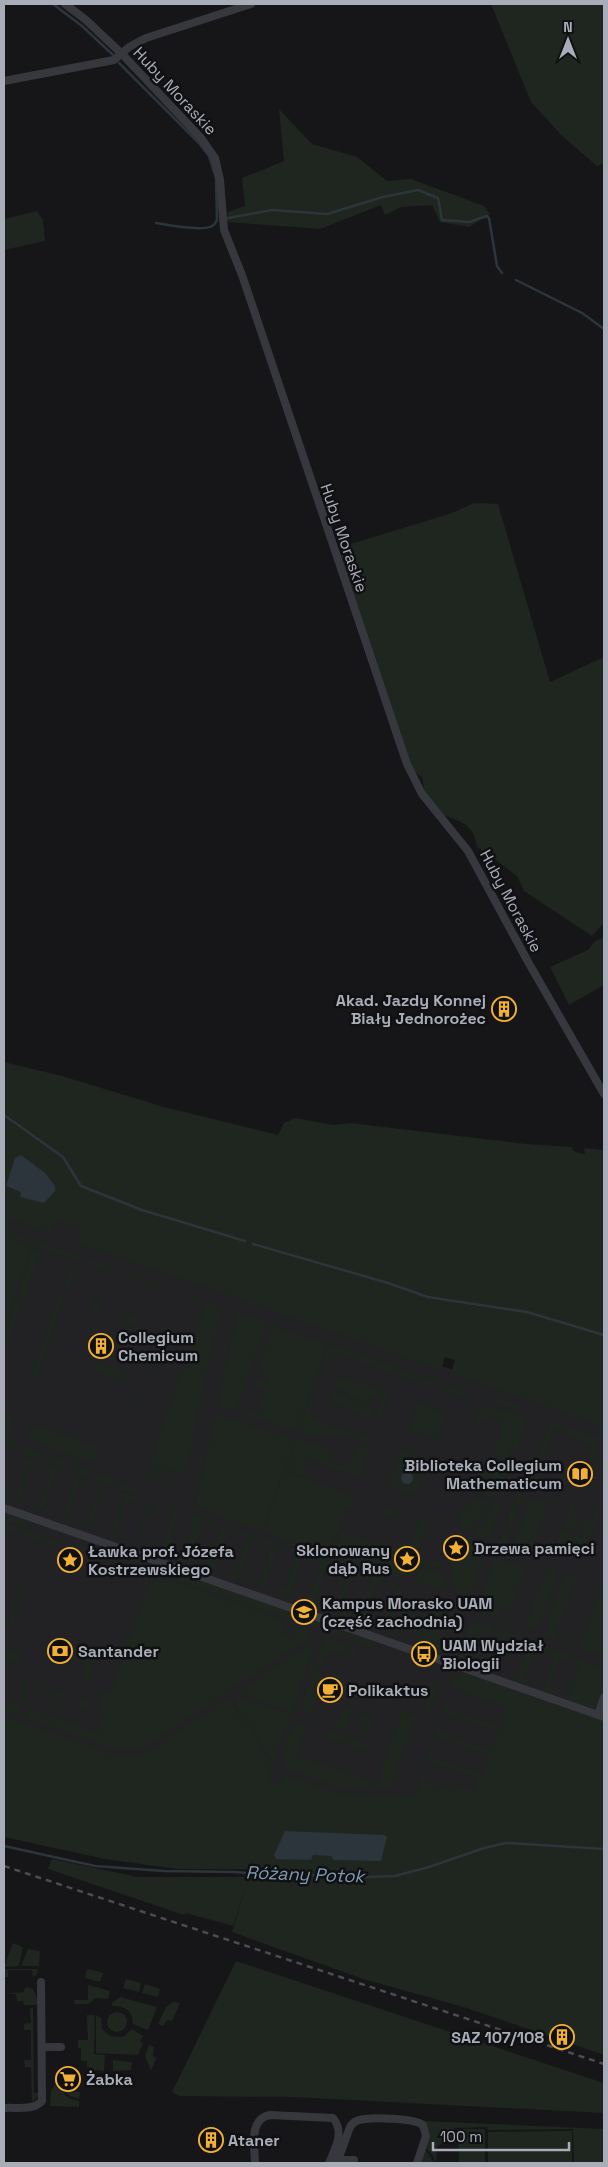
<svg xmlns="http://www.w3.org/2000/svg" width="608" height="2167" font-family="'Space Grotesk',sans-serif">
  <rect width="100%" height="100%" fill="#161618"/>
  <polygon fill="#222225" points="4,1130 269,1305 604,1423 604,1807 4,1821"/>
  <g fill="#1e261f">
    <polygon points="491,4 604,4 604,163 597,166 561,135 531,102"/>
    <polygon points="279,109 312,144 357,157 387,181 411,179 484,206 490,214 469,227 440,222 432,205 401,207 385,215 381,205 320,229 227,222 228,212 245,206 242,178 284,161"/>
    <polygon points="37,211 43,220 45,241 4,250 4,219"/>
    <path d="M474,503l24,1 52,178 54,-25v266l-12,13 -68,-45 -6,-14 -27,-21 -14,-9c-4,-36 -36,-21 -50,-47 -3,-6 -3,-16 -5,-23l-14,-10 -14,-27 -15,-61 -20,-45 -21,-71 4,-11 9,-8 101,-31z"/>
    <polygon points="604,937 604,985 569,1005 550,967 588,950 595,941"/>
    <polygon points="4,1062 62,1076 164,1107 278,1135 284,1123 295,1118 334,1125 350,1123 526,1144 571,1147 575,1152 585,1154 584,1148 604,1150 604,1427 451,1373 455,1360 445,1357 441,1370 76,1242 80,1228 78,1227 56,1220 51,1234 4,1217"/>
    <polygon points="4,1226 109,1263 112,1265 4,1227"/>
    <polygon points="4,1230 34,1241 32,1245 4,1235"/>
    <polygon points="4,1238 32,1247 4,1327"/>
    <polygon points="36,1242 80,1257 78,1261 34,1246"/>
    <polygon points="34,1248 41,1251 4,1357 4,1334"/>
    <polygon points="89,1260 113,1269 112,1273 87,1264"/>
    <polygon points="69,1268 75,1270 69,1287 63,1285"/>
    <polygon points="126,1273 163,1286 162,1290 125,1277"/>
    <polygon points="180,1292 221,1308 185,1474 150,1462 205,1305 179,1296"/>
    <polygon points="59,1296 65,1298 37,1379 31,1377"/>
    <circle cx="96" cy="1308" r="5.5"/>
    <polygon points="124,1313 136,1317 133,1326 121,1322"/>
    <polygon points="239,1313 267,1322 237,1410 233,1412 217,1406 237,1315"/>
    <polygon points="233,1315 234,1315 216,1398 215,1398"/>
    <polygon points="273,1325 327,1344 296,1432 244,1414 246,1405 250,1406 249,1410 258,1413 266,1389 257,1386 255,1389 252,1388 255,1379 267,1381 269,1378 259,1373 258,1370"/>
    <polygon points="164,1328 166,1329 136,1414 134,1413"/>
    <polygon points="330,1340 436,1377 437,1379 330,1342"/>
    <polygon points="329,1344 436,1382 434,1387 332,1352 325,1371 321,1369"/>
    <polygon points="97,1362 126,1372 123,1381 94,1371"/>
    <polygon points="338,1376 389,1393 381,1417 377,1416 382,1403 380,1397 373,1396 368,1403 334,1387"/>
    <polygon points="444,1384 470,1394 470,1400 442,1390"/>
    <polygon points="333,1391 376,1410 373,1419 329,1402"/>
    <polygon points="485,1394 526,1408 521,1411 490,1400"/>
    <polygon points="311,1396 315,1398 309,1417 368,1438 366,1444 344,1436 311,1436 298,1433"/>
    <polygon points="418,1403 446,1413 436,1440 408,1430 412,1420 415,1419 412,1418"/>
    <path d="M486,1406l18,6 2,-3 21,8 -9,31 -6,-2 -5,12 6,2 -3,11 -17,-6 2,-4 -4,-2 10,-27 -3,-12c-6,-4 -13,-3 -17,4l-7,-2 5,-13z"/>
    <polygon points="4,1414 15,1418 9,1434 4,1432"/>
    <polygon points="215,1415 220,1415 295,1439 262,1531 195,1508"/>
    <path d="M550,1421l50,17 -7,21 -5,-2 4,-11c-14,-3 -23,-16 -38,-17l-14,40 -7,-2z"/>
    <polygon points="210,1422 211,1423 193,1507 191,1507"/>
    <polygon points="32,1424 98,1447 93,1463 27,1439"/>
    <polygon points="4,1438 18,1443 15,1452 4,1448"/>
    <path d="M296,1439l27,6 4,5 3,10c15,15 25,-1 29,-15l11,4 -10,28 -51,-17 -4,12 4,2 -1,3 -22,-8z"/>
    <polygon points="26,1446 42,1452 39,1460 23,1455"/>
    <polygon points="401,1449 411,1453 401,1481 410,1484 415,1470 424,1473 417,1496 389,1486"/>
    <polygon points="50,1455 67,1460 64,1469 47,1463"/>
    <polygon points="22,1457 38,1463 37,1467 30,1465 19,1499 25,1501 24,1504 7,1498 8,1496 15,1497 27,1464 21,1461"/>
    <polygon points="75,1463 91,1469 88,1477 72,1472"/>
    <polygon points="147,1463 180,1474 179,1477 146,1466"/>
    <polygon points="46,1466 63,1472 61,1476 55,1474 43,1507 49,1510 48,1513 32,1507 33,1504 39,1506 51,1472 45,1470"/>
    <polygon points="479,1466 489,1470 491,1466 509,1473 493,1498 470,1490"/>
    <polygon points="145,1470 177,1482 176,1485 143,1473"/>
    <polygon points="285,1471 356,1496 352,1507 345,1512 329,1555 264,1532"/>
    <polygon points="526,1471 547,1478 544,1486 522,1478"/>
    <polygon points="99,1472 115,1479 112,1486 96,1480"/>
    <polygon points="71,1475 87,1480 85,1484 79,1482 67,1516 74,1518 73,1521 56,1515 57,1512 64,1514 75,1481 69,1478"/>
    <polygon points="123,1482 138,1489 137,1494 120,1489"/>
    <polygon points="95,1483 111,1489 110,1492 103,1491 92,1524 98,1527 97,1530 80,1524 81,1521 88,1523 100,1489 94,1487"/>
    <polygon points="119,1491 136,1497 134,1501 128,1499 116,1533 122,1535 121,1538 105,1532 106,1530 112,1531 124,1498 118,1495"/>
    <polygon points="517,1492 523,1494 505,1548 499,1550 497,1549"/>
    <polygon points="551,1494 534,1546 525,1543 522,1551 532,1554 530,1560 516,1555 513,1550 530,1501 534,1498 546,1502 548,1496"/>
    <polygon points="475,1496 491,1501 477,1523 464,1531 456,1517 468,1508"/>
    <polygon points="144,1500 160,1506 159,1509 152,1508 140,1541 147,1544 146,1546 129,1541 130,1538 137,1540 148,1506 142,1504"/>
    <polygon points="494,1502 501,1506 490,1538 484,1539 474,1535 473,1532 480,1526"/>
    <polygon points="571,1505 575,1506 577,1524 575,1532 563,1528"/>
    <polygon points="383,1506 400,1512 397,1521 380,1515"/>
    <polygon points="168,1509 177,1512 169,1551 165,1553 154,1549 155,1546 161,1548 173,1515 167,1512"/>
    <polygon points="596,1510 600,1511 591,1538 577,1533 580,1525"/>
    <polygon points="4,1512 28,1521 26,1527 4,1520"/>
    <polygon points="194,1514 213,1521 211,1525 203,1522 191,1557 197,1560 195,1564 184,1560"/>
    <polygon points="419,1518 428,1521 410,1571 400,1577 383,1573 380,1568 387,1547 395,1548 403,1545 410,1547"/>
    <polygon points="215,1521 238,1530 236,1533 228,1531 216,1566 221,1569 220,1573 202,1566 203,1562 209,1564 222,1528 213,1525"/>
    <polygon points="4,1523 58,1541 56,1547 4,1529"/>
    <polygon points="240,1530 263,1538 262,1542 253,1539 241,1575 247,1577 245,1581 227,1575 228,1571 235,1573 247,1537 238,1534"/>
    <polygon points="562,1530 574,1534 567,1552 556,1548"/>
    <polygon points="341,1531 384,1546 377,1567 371,1569 333,1556"/>
    <polygon points="576,1535 588,1539 581,1557 570,1553"/>
    <polygon points="265,1539 288,1547 286,1551 278,1548 266,1583 272,1586 270,1590 252,1583 253,1580 260,1581 272,1546 263,1543"/>
    <path d="M468,1539l15,5 3,5 -17,48 -4,1c-19,-7 -19,-56 3,-59z"/>
    <polygon points="290,1548 313,1556 312,1559 303,1557 291,1592 297,1595 295,1599 277,1592 278,1588 284,1590 297,1555 289,1551"/>
    <polygon points="315,1556 338,1564 337,1568 328,1566 316,1601 322,1603 320,1607 302,1601 303,1597 309,1599 322,1563 314,1560"/>
    <polygon points="499,1558 525,1568 512,1612 502,1608 499,1616 514,1622 513,1624 482,1613 478,1608 494,1559"/>
    <polygon points="421,1560 444,1563 444,1567 420,1564"/>
    <polygon points="156,1565 323,1623 320,1630 147,1570 151,1566"/>
    <polygon points="340,1565 363,1573 362,1577 353,1574 341,1610 347,1612 345,1616 327,1609 328,1606 335,1608 347,1572 339,1569"/>
    <polygon points="547,1566 559,1570 537,1630 525,1626"/>
    <polygon points="418,1569 445,1572 446,1591 416,1581"/>
    <polygon points="565,1573 577,1577 556,1637 567,1643 570,1637 575,1638 571,1646 545,1637 545,1633"/>
    <polygon points="365,1574 388,1582 387,1586 378,1583 366,1618 372,1621 370,1625 352,1618 353,1614 359,1616 372,1581 364,1577"/>
    <path d="M152,1575l135,46 -5,14 7,3 5,-12 21,8 -169,112 -11,4h-17l-93,-32 12,-34 5,4 1,5 -6,-2 -6,17 20,7 6,-17 -6,-3 4,-3c7,-1 11,2 11,9l-6,-2 -6,17 20,7 7,-17 -7,-3c7,-6 14,-3 16,6l-7,-2 -6,17 21,8 6,-18 -7,-3 8,-21 6,2 17,-47 -6,-3 2,-6 6,2z"/>
    <polygon points="390,1582 400,1586 403,1593 388,1631 377,1627 378,1623 385,1625 397,1590 389,1586"/>
    <polygon points="603,1582 604,1582 604,1657 579,1649"/>
    <polygon points="19,1585 25,1588 24,1591 21,1590 24,1592 21,1599 18,1599 21,1600 18,1608 15,1607 18,1609 15,1616 12,1616 15,1617 13,1624 6,1622 7,1619 11,1620 8,1618 10,1611 14,1611 11,1610 13,1602 17,1603 14,1601 16,1594 20,1594 16,1593"/>
    <polygon points="431,1595 454,1601 456,1607 421,1625 420,1623"/>
    <polygon points="410,1597 420,1600 408,1632 399,1629"/>
    <polygon points="454,1613 457,1616 444,1650 416,1640 418,1631"/>
    <polygon points="477,1621 495,1627 492,1635 481,1631 471,1660 477,1662 468,1665 462,1662 459,1653 468,1626"/>
    <polygon points="335,1628 377,1642 375,1649 327,1632"/>
    <path d="M497,1628l22,8 -3,7 -10,-3 -10,29 6,2c-7,5 -15,2 -18,-6l7,2 10,-29 -6,-3z"/>
    <polygon points="87,1637 72,1684 45,1675 71,1682"/>
    <path d="M324,1637l33,12 -3,8 -20,-7c-12,8 -16,19 -12,33l-7,-3 -1,4 -5,-3z"/>
    <polygon points="522,1637 544,1645 541,1652 535,1650 525,1679 531,1681 525,1684 515,1681 510,1674 516,1676 527,1647 519,1644"/>
    <polygon points="317,1639 292,1712 239,1694 239,1691"/>
    <polygon points="546,1646 568,1654 566,1660 560,1659 549,1687 555,1690 551,1693 542,1691 539,1684 545,1686 555,1657 543,1653"/>
    <polygon points="4,1649 21,1655 18,1665 4,1660"/>
    <polygon points="90,1650 98,1654 96,1662 85,1664"/>
    <path d="M571,1655l33,14c0,13 0,28 -10,38 -9,1 -25,-4 -31,-12v-2l6,2 2,-6 -6,-2 1,-3 6,2 8,-20 -12,-5z"/>
    <polygon points="95,1664 88,1683 82,1673 84,1666"/>
    <path d="M462,1672l142,49v334l-137,-47 -104,-29 -131,-47 19,-63h-74l-72,-10 -101,-22v-121l107,38 20,2 19,-6 76,-51 6,2c2,13 10,16 18,26 10,14 7,24 23,38l-5,16 11,4 4,-11 54,19 79,3 4,-21h5l-2,6 30,10 2,-6 19,6 4,-12 -49,-17 -2,6 -4,-3 5,-14 5,-1 -2,7 52,17 6,-19 -51,-18 -3,7 -3,-3 5,-15h4l-1,6 52,18 6,-19 -52,-18 -2,6 -4,-3 6,-14 4,-1 -2,7 52,18 6,-19 -56,-20 4,-9 8,-3z"/>
    <polygon points="25,1680 30,1681 18,1715 4,1710 4,1699 19,1704 26,1687 19,1684"/>
    <polygon points="308,1684 313,1686 312,1690 319,1692 311,1716 305,1714 301,1704"/>
    <polygon points="432,1685 439,1687 430,1711 424,1708"/>
    <path d="M238,1697l53,18 -17,47c-12,-12 -12,-20 -20,-33 -7,-11 -18,-15 -19,-29z"/>
    <polygon points="341,1706 353,1710 345,1731 334,1727"/>
    <polygon points="402,1711 416,1716 390,1788 375,1788"/>
    <polygon points="360,1713 373,1717 367,1735 364,1734 366,1727 357,1724"/>
    <polygon points="302,1722 308,1724 297,1756 374,1782 372,1788 338,1787 324,1782 324,1779 322,1781 287,1769 282,1759 293,1727"/>
    <polygon points="328,1730 368,1744 366,1751 325,1738"/>
    <polygon points="52,1859 138,1877 249,1877 233,1926 186,1913 184,1915 48,1869"/>
    <polygon points="13,1943 23,1947 19,1966 4,1967"/>
    <polygon points="28,1949 40,1951 39,1966 21,1966"/>
    <polygon points="236,1961 604,2083 604,2113 294,2097 179,2096 172,2092"/>
    <polygon points="4,1969 38,1969 37,1974 33,1977 32,1970 8,1970 8,1977 4,1977"/>
    <polygon points="87,1969 103,1973 100,1982 85,1978"/>
    <polygon points="126,1979 141,1983 139,1992 123,1988"/>
    <polygon points="145,1984 160,1989 158,1997 142,1993"/>
    <polygon points="88,1985 110,1991 108,1999 96,1998 88,2004 75,2004 74,2000 88,2000"/>
    <polygon points="26,1987 33,1989 37,1998 38,2005 24,2005 23,2001 17,2001 16,1994 4,1994 23,1992"/>
    <path d="M120,1997l37,10 -9,23 -15,-6c0,-13 -9,-19 -21,-18v-3z"/>
    <polygon points="173,2002 180,2003 172,2021 167,2020 163,2026 158,2024 166,2007"/>
    <polygon points="30,2008 33,2008 34,2093 40,2093 34,2101 32,2101 31,2067 25,2067 24,2060 31,2060 31,2030 24,2030 24,2024 31,2023"/>
    <circle cx="117" cy="2022" r="10"/>
    <polygon points="87,2015 95,2015 94,2054 105,2055 104,2071 93,2070 93,2068 87,2067 87,2061 81,2061 81,2048 78,2048 78,2040 88,2040"/>
    <polygon points="96,2015 101,2018 102,2029 110,2036 123,2037 132,2029 143,2036 140,2042 143,2043 138,2055 96,2053"/>
    <polygon points="149,2045 154,2047 153,2056 156,2058 151,2071 145,2056"/>
    <polygon points="113,2060 132,2062 131,2070 113,2071"/>
    <polygon points="55,2085 69,2098 79,2101 79,2107 50,2106 51,2090"/>
    <polygon points="65,2086 71,2091 80,2092 79,2099 70,2096 62,2089"/>
    <polygon points="423,2121 604,2129 604,2163 574,2163 573,2129 488,2130 487,2127 454,2128 454,2137 456,2138 456,2143 446,2141 437,2147 436,2163 432,2154 425,2148 430,2133"/>
    <polygon points="458,2129 485,2129 485,2163 459,2163"/>
    <polygon points="572,2131 572,2163 488,2163 488,2132"/>
    <polygon points="425,2149 434,2163 420,2163"/>
  </g>
  <g fill="#2c353c">
    <polygon points="21,1155 45,1173 55,1186 55,1191 44,1203 20,1197 21,1192 6,1186 15,1158"/>
    <circle cx="407" cy="1478" r="6"/>
    <polygon points="285,1831 384,1835 387,1837 381,1861 334,1860 331,1856 313,1855 311,1860 276,1859 274,1855"/>
  </g>
  <g fill="none" stroke-linecap="round" stroke-linejoin="round">
    <g stroke="#2c353c" stroke-width="2.5">
      <polyline points="53,4 82,26 113,55"/>
      <path d="M119,63l80,80 10,13 7,22 1,42c-2,3 -2,5 -5,6 -10,6 -44,-1 -56,-3"/>
      <polyline points="228,218 272,210 327,214 383,197 418,190 438,198 442,220 469,222 487,216 489,218 497,266 502,273"/>
      <polyline points="516,280 582,313 604,329"/>
      <polyline points="4,1115 63,1157 81,1186 142,1210 245,1241"/>
      <polyline points="253,1244 388,1283 428,1297 527,1312 604,1335"/>
      <polyline points="4,1846 95,1866 164,1871 236,1872 256,1874 285,1872 338,1878 395,1876 429,1867 484,1848 506,1843 604,1849"/>
    </g>
    <g stroke="#37383d" stroke-width="8">
      <polyline points="65,4 86,20 122,54 201,138 215,158 220,180 224,230 242,275 407,764 422,794 468,851 527,960 604,1094"/>
      <polyline points="4,81 114,60 129,47 146,38 251,4"/>
      <polyline points="4,1508 604,1717"/>
      <polyline points="598,1715 604,1697"/>
      <polyline points="42,2047 61,2047"/>
      <path d="M4,2108c12,-1 29,3 38,-7l-1,-119"/>
      <polyline points="338,2160 354,2160"/>
      <path d="M255,2163c0,-16 -7,-44 15,-48l63,3c12,14 2,31 -4,45"/>
      <path d="M337,2163l13,-36c2,-3 5,-6 9,-7 12,-3 55,-2 64,5l3,11 -9,27"/>
    </g>
    <polyline stroke="#4a4c52" stroke-width="2.5" stroke-dasharray="6 5" stroke-linecap="butt" points="4,1866 604,2064"/>
  </g>
  <defs>
    <symbol id="building-ring" viewBox="-11 -11 22 22"><circle r="9.5" fill="#111113" stroke="#f2b134" stroke-width="1.5"/><path d="M-4-6H4V6H1V3H-1V6H-4ZM-2.5-4.3h1.7v1.8h-1.7ZM.8-4.3h1.7v1.8H.8ZM-2.5-1h1.7V.8h-1.7ZM.8-1h1.7V.8H.8Z" fill="#f2b134"/></symbol>
    <symbol id="library-ring" viewBox="-11 -11 22 22"><circle r="9.5" fill="#111113" stroke="#f2b134" stroke-width="1.5"/><path d="M-6-4Q-3-5.5-.7-3.5V5Q-3 3-6 4ZM6-4Q3-5.5 .7-3.5V5Q3 3 6 4Z" fill="#f2b134"/></symbol>
    <symbol id="sight-ring" viewBox="-11 -11 22 22"><circle r="9.5" fill="#111113" stroke="#f2b134" stroke-width="1.5"/><path d="M0-6L1.8-2.2L6-1.7L2.9 1.2L3.7 5.4L0 3.3L-3.7 5.4L-2.9 1.2L-6-1.7L-1.8-2.2Z" fill="#f2b134"/></symbol>
    <symbol id="university-ring" viewBox="-11 -11 22 22"><circle r="9.5" fill="#111113" stroke="#f2b134" stroke-width="1.5"/><path d="M0-5L7-2L0 1L-7-2ZM-4 1L0 2.5L4 1V4Q0 6-4 4Z" fill="#f2b134"/></symbol>
    <symbol id="bank-ring" viewBox="-11 -11 22 22"><circle r="9.5" fill="#111113" stroke="#f2b134" stroke-width="1.5"/><path d="M-6-4H6V4H-6ZM0-2.3a2.3 2.3 0 1 0 0 4.6a2.3 2.3 0 1 0 0-4.6Z" fill="#f2b134"/></symbol>
    <symbol id="bus-ring" viewBox="-11 -11 22 22"><circle r="9.5" fill="#111113" stroke="#f2b134" stroke-width="1.5"/><path d="M-5-6H5V4H4V6H2V4H-2V6H-4V4H-5ZM-3.5-4V0h7V-4ZM-3.5 1.2v1.5H-2V1.2ZM2 1.2v1.5H3.5V1.2Z" fill="#f2b134"/></symbol>
    <symbol id="cafe-ring" viewBox="-11 -11 22 22"><circle r="9.5" fill="#111113" stroke="#f2b134" stroke-width="1.5"/><path d="M-5.5-4.5H6V0H3Q3 3.5 0 3.5H-2.5Q-5.5 3.5-5.5 0ZM3-3.2v2h1.7v-2ZM-6 4.5H4V6H-6Z" fill="#f2b134"/></symbol>
    <symbol id="supermarket-ring" viewBox="-11 -11 22 22"><circle r="9.5" fill="#111113" stroke="#f2b134" stroke-width="1.5"/><path d="M-6-5.5h2.5l.6 2H6L4.5 2H-2.5L-4.4-4H-6ZM-1.5 3.2a1.3 1.3 0 1 0 .1 0ZM3 3.2a1.3 1.3 0 1 0 .1 0Z" fill="#f2b134"/></symbol>
  </defs>
  <g fill-rule="evenodd">
    <use href="#building-ring" x="490" y="995" width="28" height="28"/>
    <use href="#building-ring" x="87" y="1332" width="28" height="28"/>
    <use href="#library-ring" x="566" y="1460" width="28" height="28"/>
    <use href="#sight-ring" x="442" y="1534" width="28" height="28"/>
    <use href="#sight-ring" x="393" y="1545" width="28" height="28"/>
    <use href="#sight-ring" x="56" y="1546" width="28" height="28"/>
    <use href="#university-ring" x="290" y="1598" width="28" height="28"/>
    <use href="#bank-ring" x="46" y="1637" width="28" height="28"/>
    <use href="#bus-ring" x="410" y="1640" width="28" height="28"/>
    <use href="#cafe-ring" x="316" y="1676" width="28" height="28"/>
    <use href="#building-ring" x="548" y="2023" width="28" height="28"/>
    <use href="#supermarket-ring" x="54" y="2065" width="28" height="28"/>
    <use href="#building-ring" x="197" y="2126" width="28" height="28"/>
  </g>
  <g text-anchor="middle" dominant-baseline="central" stroke-width="5" stroke-linejoin="round" paint-order="stroke">
    <g font-size="16" fill="#a8adb8" stroke="#111113">
      <text transform="translate(175 91) rotate(47)">Huby Moraskie</text>
      <text transform="translate(344 538) rotate(71)">Huby Moraskie</text>
      <text transform="translate(511 901) rotate(62)">Huby Moraskie</text>
    </g>
    <g font-size="16" font-weight="bold" fill="#a8adb8" stroke="#111113" text-anchor="start">
      <text x="486" y="1000" text-anchor="end">Akad. Jazdy Konnej<tspan x="486" dy="18">Biały Jednorożec</tspan></text>
      <text x="118" y="1337">Collegium<tspan x="118" dy="18">Chemicum</tspan></text>
      <text x="562" y="1465" text-anchor="end">Biblioteka Collegium<tspan x="562" dy="18">Mathematicum</tspan></text>
      <text x="474" y="1548">Drzewa pamięci</text>
      <text x="390" y="1550" text-anchor="end">Sklonowany<tspan x="390" dy="18">dąb Rus</tspan></text>
      <text x="88" y="1551">Ławka prof. Józefa<tspan x="88" dy="18">Kostrzewskiego</tspan></text>
      <text x="322" y="1603">Kampus Morasko UAM<tspan x="322" dy="18">(część zachodnia)</tspan></text>
      <text x="442" y="1645">UAM Wydział<tspan x="442" dy="18">Biologii</tspan></text>
      <text x="78" y="1651">Santander</text>
      <text x="348" y="1690">Polikaktus</text>
      <text x="544" y="2037" text-anchor="end">SAZ 107/108</text>
      <text x="86" y="2079">Żabka</text>
      <text x="228" y="2140">Ataner</text>
    </g>
    <g font-size="18" font-style="italic" fill="#7f9bb3" stroke="#111113">
      <text transform="translate(305 1874) rotate(2)">Różany Potok</text>
    </g>
  </g>
  <rect width="608" height="2167" fill="none" stroke="#a8adb8" stroke-width="10"/>
  <g transform="translate(568 40)" stroke="#111113" stroke-width="4" paint-order="stroke">
  <path d="M0-4L9 19L0 12L-9 19Z" fill="#a8adb8"/>
  <text y="-8" font-size="14" font-weight="bold" text-anchor="middle" fill="#a8adb8">N</text>
  </g>
  <path d="M433 2142v8h136v-8" fill="none" stroke="#a8adb8" stroke-width="2.5"/>
  <text x="440" y="2142" font-size="15" fill="#a8adb8" stroke="#111113" stroke-width="4" paint-order="stroke">100 m</text>
</svg>
